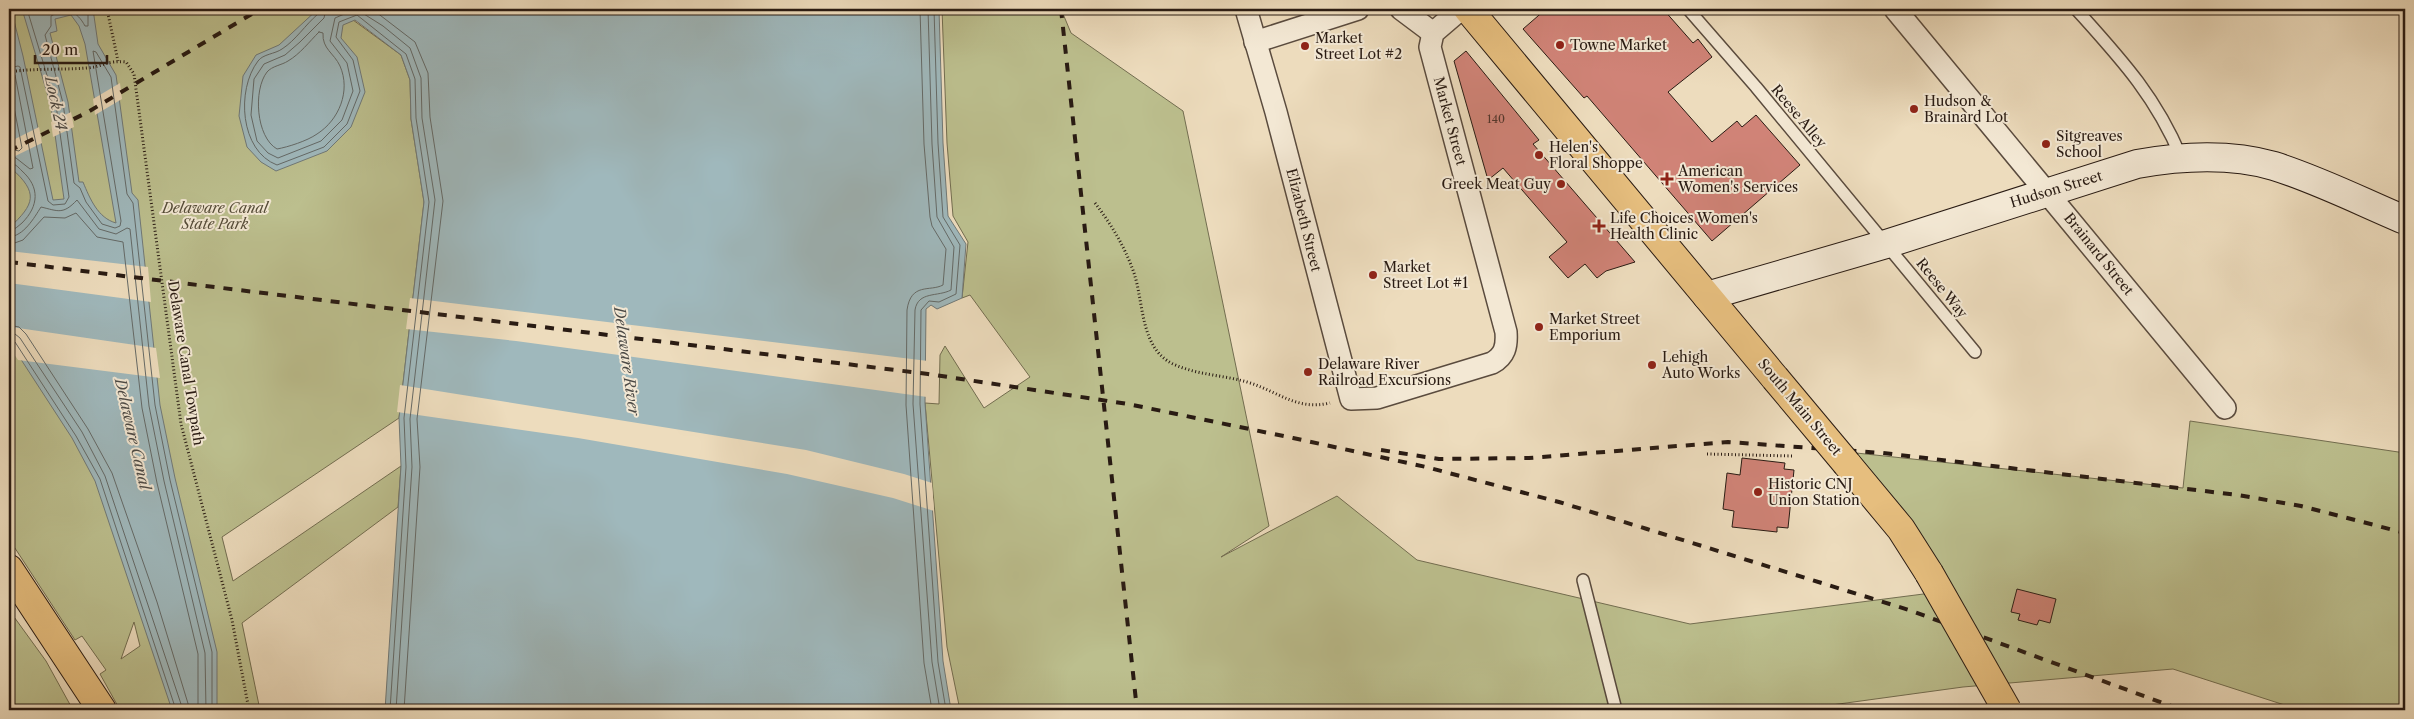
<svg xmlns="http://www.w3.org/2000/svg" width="2414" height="719" font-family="'Libre Caslon Text',serif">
  <rect width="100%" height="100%" fill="#eddcbd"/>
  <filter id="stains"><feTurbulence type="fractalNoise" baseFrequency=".004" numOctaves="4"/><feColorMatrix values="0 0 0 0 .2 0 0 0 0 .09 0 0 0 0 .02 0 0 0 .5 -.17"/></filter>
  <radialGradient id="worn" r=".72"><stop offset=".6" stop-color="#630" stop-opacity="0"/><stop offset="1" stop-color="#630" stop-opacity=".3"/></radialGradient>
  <g fill="#bcbf8e" stroke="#726d50" fill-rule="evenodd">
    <path d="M9,9h329l63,46 9,25 1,39 13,83 -25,216 -177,119 11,44 168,-115 -3,41 -156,116 18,87h-140l-20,-36 6,-4 -24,-34 -7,4 -66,-101zM134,622l6,24 -19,13z"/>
    <polygon points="942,9 1061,9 1071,33 1183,111 1269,526 1221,557 1337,496 1417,560 1690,624 1939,592 1847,452 2183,488 2190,421 2405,453 2405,710 2300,710 2173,669 1963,687 1795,710 960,710 947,647 925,403 939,404 940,355 945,346 984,408 1030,377 970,295 962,298 968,242 953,216 947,143"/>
    <polygon points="9,610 46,661 73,710 9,710"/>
  </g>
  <g fill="#9fb8bc" stroke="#707978" fill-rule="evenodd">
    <path d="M9,9h2l12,47 30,144 11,-1 -13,-93 -29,-97h71l5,35 18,31 16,118 6,7 22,205 15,73 42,174v58h-45l-77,-229 -23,-43 -63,-97v-113c26,-24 30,-35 2,-60l-2,-105 6,-2 -6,-24zM71,15l8,11 6,18 31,179c-18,-5 -26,-24 -33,-41h-4l-11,-80 -18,-69 7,-2 -2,-12z"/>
    <polygon points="318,9 939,9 943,143 948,216 966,244 962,298 937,309 931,305 926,309 925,403 943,661 951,710 385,710 401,466 399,418 424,202 411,119 410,80 401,55 355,20 343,25 341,38 357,57 365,92 351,127 327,151 276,171 261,162 247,147 239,116 243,76 256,55 279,45"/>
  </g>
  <g fill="#eddcbd">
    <polygon points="120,83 122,99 95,115 93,99"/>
    <polygon points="71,112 74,127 53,137 51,122"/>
    <polygon points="39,127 42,143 9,159 9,142"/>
    <polygon points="9,251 148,267 151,302 9,283"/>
    <polygon points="410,298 928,361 927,397 516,341 406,329"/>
    <polygon points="11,327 156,348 160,378 18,360 10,348"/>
    <polygon points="400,385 806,450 904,474 932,483 934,511 893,498 787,474 578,438 397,412"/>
  </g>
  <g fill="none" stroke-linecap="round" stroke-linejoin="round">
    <g stroke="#646a68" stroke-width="1">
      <path d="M88,9v17h-3c-8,-15 -18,-19 -34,-10v10l-6,9 18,68 11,80 6,5 6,14 16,22 13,4 5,-2 1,-5 -28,-170 3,1 15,25 16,117 6,9 22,202 15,75 42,172v58"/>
      <path d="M320,9l-2,5c-13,11 -22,26 -36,35 -7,5 -19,5 -24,12 -22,29 -18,90 19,104l47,-18 23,-23 13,-33 -7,-31 -17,-23 3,-15 18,-7 49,39 9,25 1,39 13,84 -25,216 2,49 -16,243"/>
      <polyline points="326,9 324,18 300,42 285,55 264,64 254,79 251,115 257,141 268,153 278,158 321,141 342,120 353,91 347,63 330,41 335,18 356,9 383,26 410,48 421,78 422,118 435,200 410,419 412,467 396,710"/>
      <polyline points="372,9 415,42 428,73 430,117 443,201 417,419 420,467 404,710"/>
      <path d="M920,9l4,135 6,73 2,9 14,23 -3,36c-13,7 -32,-3 -36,25l-1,95 18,258 8,47"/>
      <path d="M928,9l4,135 5,73 17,30 -3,43c-13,7 -33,1 -36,20l-2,94 19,258 8,48"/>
      <polyline points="934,9 938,143 943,217 960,245 956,294 939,302 929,301 921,310 920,404 938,662 946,710"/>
      <path d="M319,32l4,1c-1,16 11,20 17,33 11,25 -1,54 -23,68 -10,7 -29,13 -40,15 -21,-12 -24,-59 -10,-77 5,-6 15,-7 21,-11 12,-7 21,-19 31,-29z"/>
      <polyline points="9,68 18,66 20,67 48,201 53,205 65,204 69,197 56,105 27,9"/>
      <polyline points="9,74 15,75 33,168 30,169 16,158 9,156"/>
      <polyline points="9,82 22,148 19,151 9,149"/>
      <path d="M9,163c6,0 9,4 13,8 18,16 17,35 0,52 -4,3 -7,7 -13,8"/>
      <path d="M9,237c15,-1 25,-19 32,-30 17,4 22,8 36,-7l22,29 17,5 11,-6 3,1 19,177 15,75 41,172 1,57"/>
      <polyline points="9,245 23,240 44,217 65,218 76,213 97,237 123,242 142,408 157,483 198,654 198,710"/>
      <polyline points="9,325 19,327 26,334 88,429 112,473 157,602 190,710"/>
      <polyline points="9,333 15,334 20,338 82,432 105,476 183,710"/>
      <polyline points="9,339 15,342 76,436 100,479 176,710"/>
    </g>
  </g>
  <g fill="#d08377" stroke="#291b13">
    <polygon points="1546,9 1663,9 1693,43 1698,39 1712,57 1668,92 1712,142 1737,121 1742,127 1756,115 1800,165 1712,241 1587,96 1584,98 1523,29"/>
    <polygon points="1466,51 1539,140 1533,144 1635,262 1606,271 1597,278 1585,264 1568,278 1549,257 1567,242 1503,168 1488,180 1454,61"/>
    <polygon points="1742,458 1785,463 1784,469 1794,470 1788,528 1777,527 1777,532 1732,527 1734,511 1723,509 1727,473 1740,475"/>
    <polygon points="2017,589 2056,599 2050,623 2039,620 2037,625 2018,620 2020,614 2011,612"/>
  </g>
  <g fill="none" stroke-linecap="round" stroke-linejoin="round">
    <defs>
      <g id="lane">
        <polyline points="1688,9 1756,87 1975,352"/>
        <path d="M2076,9c44,49 79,86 105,148"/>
        <polyline points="1583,580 1616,710"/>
      </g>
      <g id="street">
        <path d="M1246,9l30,103 75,287 26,-1 115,-35c13,-7 15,-17 14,-31l-76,-285 3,-14 28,-24"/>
        <polyline points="1401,9 1433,33"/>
        <polyline points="1895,9 2225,408"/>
        <polyline points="1255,42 1358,9"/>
      </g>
      <path id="secondary" d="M1707,296l179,-52 251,-80c45,-8 92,-11 137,2 45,14 88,36 131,54"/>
      <g id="primary">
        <polyline points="1468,9 1775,378"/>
        <polyline points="1847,464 1901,529 1929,573"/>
      </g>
      <polyline id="highway" points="9,569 102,710"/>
    </defs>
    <use href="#lane" stroke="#5a4b3e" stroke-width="14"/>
    <use href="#street" stroke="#5a4b3e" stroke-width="24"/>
    <use href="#secondary" stroke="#291b13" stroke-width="30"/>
    <use href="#primary" stroke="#291b13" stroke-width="30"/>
    <use href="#highway" stroke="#291b13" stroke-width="30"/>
    <g stroke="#291b13" stroke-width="3" stroke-dasharray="1 2.5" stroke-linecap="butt">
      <polyline points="107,9 118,61"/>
      <path d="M9,72c26,-4 52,-2 78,-4 15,-1 20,-8 39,-6l8,12 47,350 51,196 17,90"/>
      <path d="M1095,203c16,21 30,44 39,70 10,30 6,75 39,91 24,11 50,11 74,18 31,9 49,29 83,21"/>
      <polyline points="1707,454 1793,456"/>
    </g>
    <use href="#lane" stroke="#f3e8d4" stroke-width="11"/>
    <use href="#street" stroke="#f3e8d4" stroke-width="21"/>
    <use href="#secondary" stroke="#f3e8d4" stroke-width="28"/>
    <use href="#primary" stroke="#e6be7e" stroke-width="28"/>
    <use href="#highway" stroke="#e6be7e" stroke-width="28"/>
    <g stroke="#291b13" stroke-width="4" stroke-dasharray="9 9" stroke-linecap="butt">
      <polyline points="1061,9 1137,710"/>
      <polyline points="9,151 88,112 260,9"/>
      <polyline points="9,262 928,374 1128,404 1293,438 1426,467 1559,502 1647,529 1909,610 2182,710"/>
      <polyline points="1381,450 1439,459 1529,458 1728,442 1883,453 2238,495 2301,506 2405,533"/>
    </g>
    <defs>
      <g id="primary-bridge">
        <polyline points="1775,378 1847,464"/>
        <polyline points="1929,573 2007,710"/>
      </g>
    </defs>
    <use href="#primary-bridge" stroke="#291b13" stroke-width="30" stroke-linecap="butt"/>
    <use href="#primary-bridge" stroke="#e6be7e" stroke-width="28"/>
  </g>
  <g fill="#8f2418" stroke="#f3e8d4" stroke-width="2">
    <circle cx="1560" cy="45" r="5"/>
    <circle cx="1305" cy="46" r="5"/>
    <circle cx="1914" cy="109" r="5"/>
    <circle cx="2046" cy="144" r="5"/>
    <circle cx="1539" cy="155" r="5"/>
    <path d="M1664.5 171.5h5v5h5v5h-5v5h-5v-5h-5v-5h5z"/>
    <circle cx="1561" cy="184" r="5"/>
    <path d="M1596.5 218.5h5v5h5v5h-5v5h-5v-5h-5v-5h5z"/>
    <circle cx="1373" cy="275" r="5"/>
    <circle cx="1539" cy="327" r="5"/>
    <circle cx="1652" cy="365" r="5"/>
    <circle cx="1308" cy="372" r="5"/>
    <circle cx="1758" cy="492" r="5"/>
  </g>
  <g text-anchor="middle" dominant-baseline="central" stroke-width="4" stroke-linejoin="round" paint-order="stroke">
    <g font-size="11" fill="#53352c">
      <text x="1496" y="119">140</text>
    </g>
    <g font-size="14" fill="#291b13" stroke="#f3e8d4" text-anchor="start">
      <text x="1315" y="38">Market<tspan x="1315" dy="16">Street Lot #2</tspan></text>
      <text x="1570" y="45">Towne Market</text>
      <text x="1924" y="101">Hudson &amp;<tspan x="1924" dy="16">Brainard Lot</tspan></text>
      <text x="2056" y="136">Sitgreaves<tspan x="2056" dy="16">School</tspan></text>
      <text x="1549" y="147">Helen's<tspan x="1549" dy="16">Floral Shoppe</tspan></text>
      <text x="1678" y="171">American<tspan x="1678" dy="16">Women's Services</tspan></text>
      <text x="1551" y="184" text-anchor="end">Greek Meat Guy</text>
      <text x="1610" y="218">Life Choices Women's<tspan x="1610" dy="16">Health Clinic</tspan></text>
      <text x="1383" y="267">Market<tspan x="1383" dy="16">Street Lot #1</tspan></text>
      <text x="1549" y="319">Market Street<tspan x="1549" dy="16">Emporium</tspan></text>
      <text x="1662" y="357">Lehigh<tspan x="1662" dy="16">Auto Works</tspan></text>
      <text x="1318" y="364">Delaware River<tspan x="1318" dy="16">Railroad Excursions</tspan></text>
      <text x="1768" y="484">Historic CNJ<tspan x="1768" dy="16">Union Station</tspan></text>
    </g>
    <g font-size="14" fill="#291b13" stroke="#f3e8d4">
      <text transform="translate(1799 116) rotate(50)">Reese Alley</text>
      <text transform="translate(1450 121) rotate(75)">Market Street</text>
      <text transform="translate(2056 189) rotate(-17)">Hudson Street</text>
      <text transform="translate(1304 220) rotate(76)">Elizabeth Street</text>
      <text transform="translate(2099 254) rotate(51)">Brainard Street</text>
      <text transform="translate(1942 288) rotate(51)">Reese Way</text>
      <text transform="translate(186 363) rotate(81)">Delaware Canal Towpath</text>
      <text transform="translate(1800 407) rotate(50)">South Main Street</text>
    </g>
    <g font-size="14" font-style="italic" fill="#554c38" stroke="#f3e8d4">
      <text x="215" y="208">Delaware Canal<tspan x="215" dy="16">State Park</tspan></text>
    </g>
    <g font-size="15" font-style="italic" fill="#4c4a46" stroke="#f3e8d4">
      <text transform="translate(56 103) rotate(78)">Lock 24</text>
      <text transform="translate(627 361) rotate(82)">Delaware River</text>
      <text transform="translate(133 434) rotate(77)">Delaware Canal</text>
    </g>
  </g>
  <rect width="2414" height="719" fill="none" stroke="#eddcbd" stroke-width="30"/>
  <rect x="10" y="10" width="2394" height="699" fill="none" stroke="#291b13" stroke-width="2.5"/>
  <rect x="15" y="15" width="2384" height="689" fill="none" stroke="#291b13"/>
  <path d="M35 55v8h72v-8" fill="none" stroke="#291b13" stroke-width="2.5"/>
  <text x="42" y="55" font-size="15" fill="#291b13" stroke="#f3e8d4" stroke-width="4" paint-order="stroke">20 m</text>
  <rect width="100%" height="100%" filter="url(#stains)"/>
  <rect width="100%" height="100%" fill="url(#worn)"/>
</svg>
